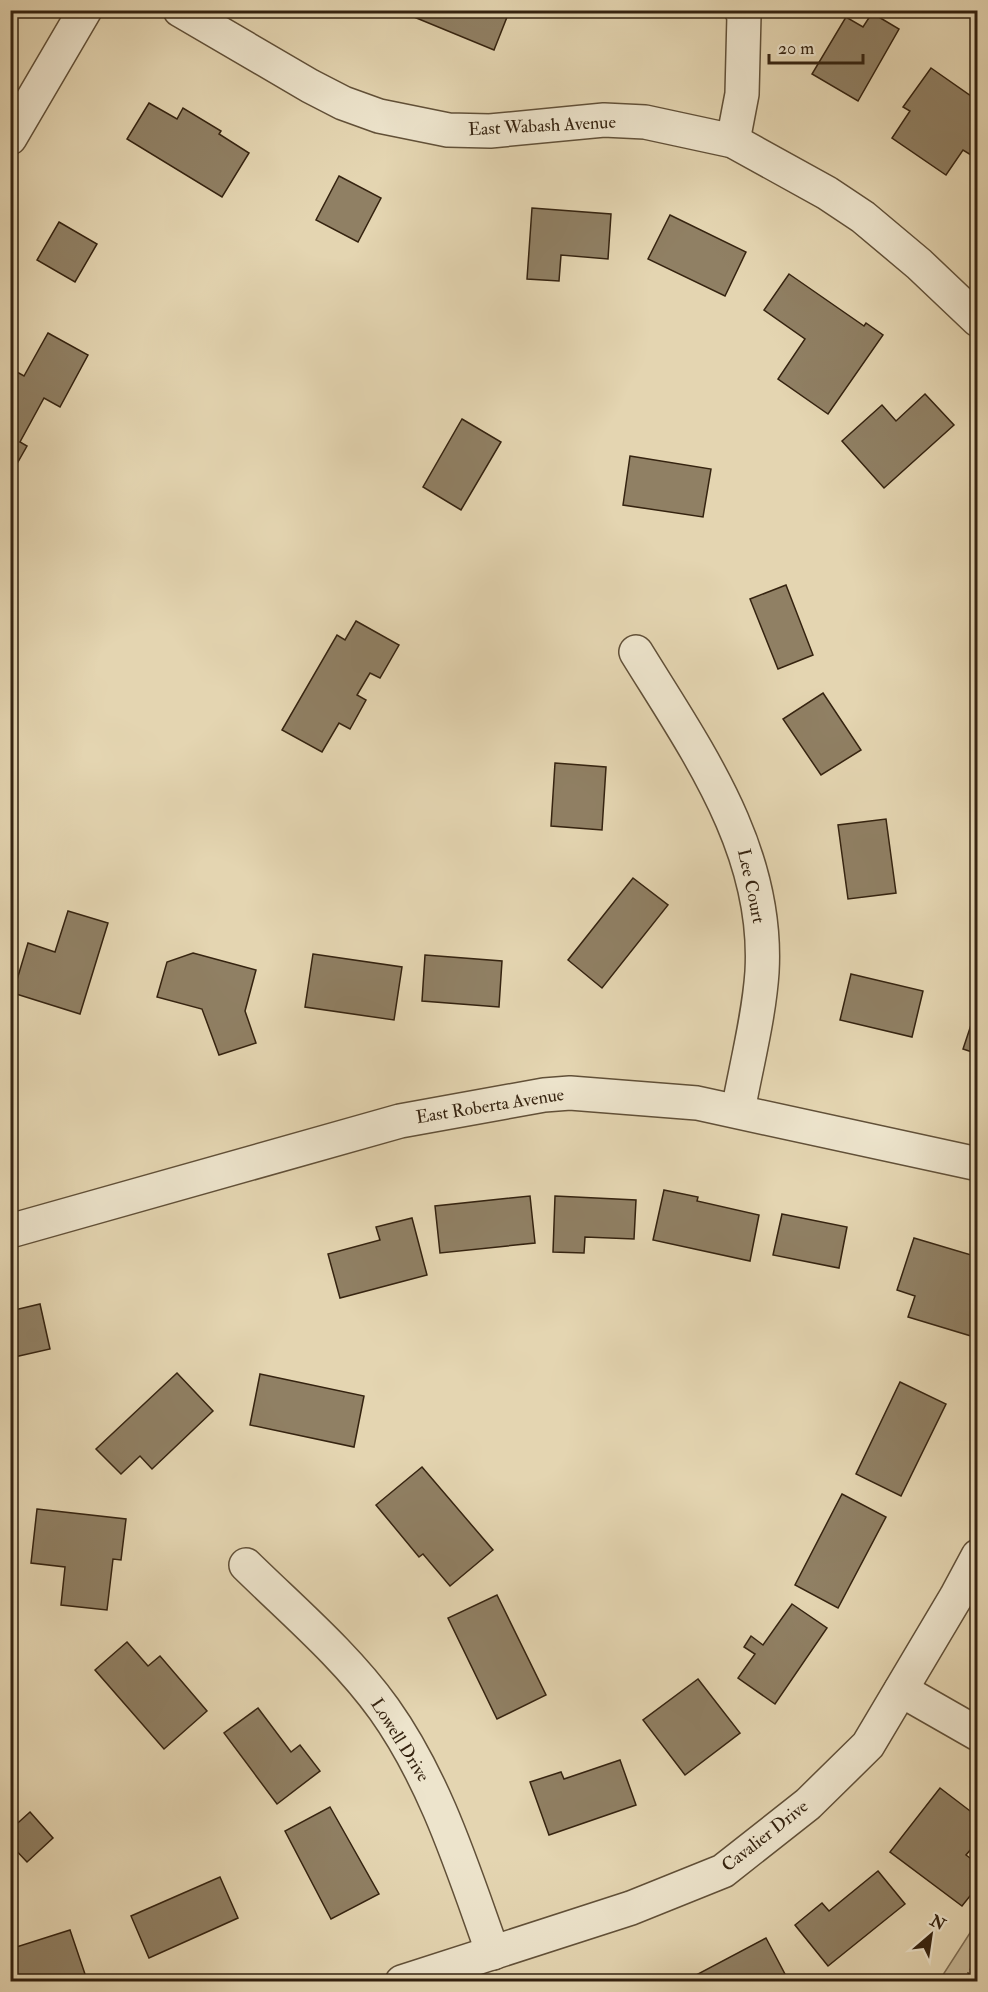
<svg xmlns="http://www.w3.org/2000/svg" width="988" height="1992" font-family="'IM FELL Double Pica',serif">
  <rect width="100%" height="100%" fill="#e4d5b1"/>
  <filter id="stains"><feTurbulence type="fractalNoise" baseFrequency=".00333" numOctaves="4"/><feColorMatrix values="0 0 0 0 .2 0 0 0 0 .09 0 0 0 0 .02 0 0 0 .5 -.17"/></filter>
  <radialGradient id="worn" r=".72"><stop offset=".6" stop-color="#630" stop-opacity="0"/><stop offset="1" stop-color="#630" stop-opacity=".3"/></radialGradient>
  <polygon fill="#c6b796" stroke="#7e6d53" stroke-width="1.5" points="977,1922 977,1981 939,1981"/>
  <g fill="#908064" stroke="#352310" stroke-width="1.5">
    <polygon points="397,10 506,10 509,12 494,50"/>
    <polygon points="872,13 899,29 858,101 812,74 846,17 863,27"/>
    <polygon points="931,68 978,101 978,146 971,155 963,150 946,175 892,138 910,111 903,107"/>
    <polygon points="149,103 177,119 183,108 221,131 219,134 249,153 222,197 127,139"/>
    <polygon points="339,176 381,198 358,242 316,220"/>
    <polygon points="532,208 611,214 608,259 561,255 559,281 527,279"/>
    <polygon points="670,215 746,252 725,296 648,259"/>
    <polygon points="59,222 97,244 75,282 37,260"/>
    <polygon points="789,274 864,326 866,323 883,335 828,414 778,379 805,339 764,310"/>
    <polygon points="48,333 88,355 60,407 44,398 20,442 27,446 10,476 10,368 24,376"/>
    <polygon points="925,394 954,425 884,488 842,441 882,405 896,421"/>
    <polygon points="462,419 501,442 461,510 423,487"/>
    <polygon points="630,456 711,469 703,517 623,505"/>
    <polygon points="786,585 813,655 778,669 750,599"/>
    <polygon points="356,621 399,645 380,678 370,673 357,695 366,700 350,729 339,723 322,752 282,730 337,635 345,640"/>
    <polygon points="823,693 861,750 821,775 783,719"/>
    <polygon points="555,763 606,767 602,830 551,826"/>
    <polygon points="886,819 896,893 848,899 838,825"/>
    <polygon points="633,878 668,905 602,988 568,960"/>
    <polygon points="68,911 108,923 80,1014 13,993 28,943 55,952"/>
    <polygon points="193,953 256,970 245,1011 256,1043 219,1055 202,1009 157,997 167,962"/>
    <polygon points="313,954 402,967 394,1020 305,1007"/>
    <polygon points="425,955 502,961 499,1007 422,1001"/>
    <polygon points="851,974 923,991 912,1037 840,1020"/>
    <polygon points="977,1007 978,1007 978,1054 963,1049"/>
    <polygon points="664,1190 698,1197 697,1201 759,1215 750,1261 653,1240"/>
    <polygon points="530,1196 535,1243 440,1253 435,1206"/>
    <polygon points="555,1196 636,1200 634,1239 585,1237 584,1253 553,1252"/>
    <polygon points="782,1214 847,1227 839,1268 773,1255"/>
    <polygon points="412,1218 427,1275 340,1298 328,1254 380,1240 376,1227"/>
    <polygon points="914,1238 978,1257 978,1315 971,1336 908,1317 915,1296 897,1290"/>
    <polygon points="40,1304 50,1349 10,1358 10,1311"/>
    <polygon points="177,1373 213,1411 152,1469 140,1456 121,1474 96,1449"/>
    <polygon points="260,1374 364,1396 354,1447 250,1425"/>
    <polygon points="900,1382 946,1404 901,1496 856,1474"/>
    <polygon points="422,1467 493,1550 450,1586 423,1554 419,1557 376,1505"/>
    <polygon points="842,1494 886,1517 838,1608 795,1585"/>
    <polygon points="37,1509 126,1519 121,1560 113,1559 107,1610 61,1605 65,1567 31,1563"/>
    <polygon points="497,1595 546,1695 497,1719 448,1618"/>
    <polygon points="792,1604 827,1628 775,1704 738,1678 755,1654 744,1647 751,1636 763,1645"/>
    <polygon points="127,1642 148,1666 160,1656 207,1711 164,1749 95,1670"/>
    <polygon points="698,1679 740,1733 685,1775 643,1720"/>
    <polygon points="258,1708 291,1752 300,1745 320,1771 277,1804 224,1733"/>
    <polygon points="620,1760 636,1805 549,1835 530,1782 561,1772 564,1779"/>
    <polygon points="940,1788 978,1817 978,1841 966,1855 978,1864 978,1886 962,1906 890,1852"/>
    <polygon points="330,1807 379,1894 331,1919 285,1831"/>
    <polygon points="30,1812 53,1838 27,1862 10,1844 10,1830"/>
    <polygon points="878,1871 905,1904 828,1966 795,1925 822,1903 829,1911"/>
    <polygon points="220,1877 238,1918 149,1958 131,1916"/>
    <polygon points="70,1930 86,1977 72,1982 10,1982 10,1949"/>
    <polygon points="766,1938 786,1976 776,1982 699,1982 696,1975"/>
  </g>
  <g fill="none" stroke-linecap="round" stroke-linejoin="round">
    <defs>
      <g id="minor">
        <polyline points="180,10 310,86 343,103 379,116 448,130 490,131 604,120 645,122 733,141 827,193 863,217 919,264 978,320"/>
        <polyline points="10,138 85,10"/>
        <polyline points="733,141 742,94 744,15 741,10"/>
        <path d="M636,652c61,99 133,198 126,320 -3,45 -16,95 -24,139"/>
        <polyline points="10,1231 400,1121 544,1095 570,1093 697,1103 978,1164"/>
        <path d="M246,1565c47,46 100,91 138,144 52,73 79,161 109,244"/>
        <polyline points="901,1690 978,1734"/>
        <polyline points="402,1982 631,1908 723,1871 808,1804 868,1745 956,1597 978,1556"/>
      </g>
    </defs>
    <use href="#minor" stroke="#615038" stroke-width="36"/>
    <polyline stroke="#352310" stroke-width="4" stroke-dasharray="1.5 3" stroke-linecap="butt" points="964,1982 978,1959"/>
    <use href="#minor" stroke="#ede4cc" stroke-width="33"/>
  </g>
  <g text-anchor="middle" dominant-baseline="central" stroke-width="4.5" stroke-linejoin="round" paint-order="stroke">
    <g font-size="18" fill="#352310" stroke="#ede4cc">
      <text transform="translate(542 126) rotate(-3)">East Wabash Avenue</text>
      <text transform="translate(751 886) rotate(78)">Lee Court</text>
      <text transform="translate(490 1106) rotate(-9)">East Roberta Avenue</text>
      <text transform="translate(400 1740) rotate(58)">Lowell Drive</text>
      <text transform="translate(765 1836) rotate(-38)">Cavalier Drive</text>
    </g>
  </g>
  <rect width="988" height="1992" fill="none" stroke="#e4d5b1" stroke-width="36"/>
  <rect x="12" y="12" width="964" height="1968" fill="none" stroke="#352310" stroke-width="3"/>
  <rect x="18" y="18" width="952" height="1956" fill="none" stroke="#352310" stroke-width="1.5"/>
  <g transform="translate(931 1935) rotate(29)" stroke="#ede4cc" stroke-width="4.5" paint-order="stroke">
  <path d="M0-4.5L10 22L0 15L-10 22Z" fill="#352310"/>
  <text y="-9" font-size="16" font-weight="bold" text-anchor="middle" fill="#352310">N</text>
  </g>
  <path d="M769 54v9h94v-9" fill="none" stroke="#352310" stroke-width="3"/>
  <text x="778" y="54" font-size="18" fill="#352310" stroke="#ede4cc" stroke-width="4.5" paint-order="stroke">20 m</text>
  <rect width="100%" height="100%" filter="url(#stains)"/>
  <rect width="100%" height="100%" fill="url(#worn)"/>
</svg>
